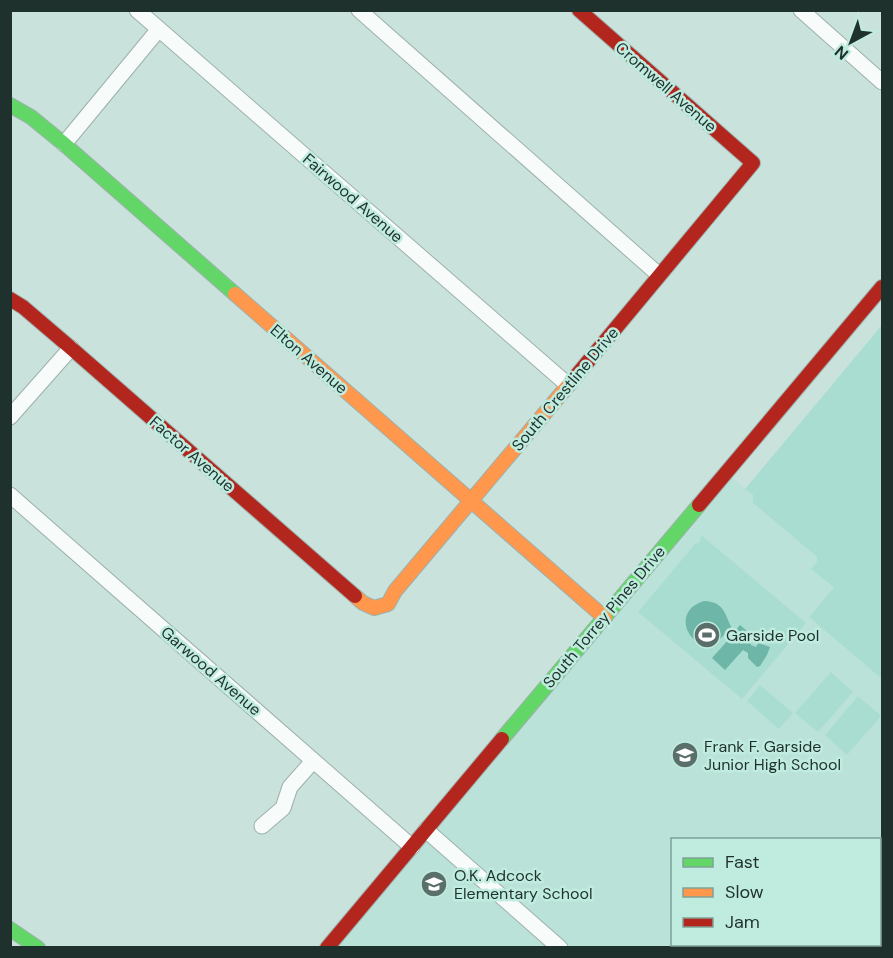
<svg xmlns="http://www.w3.org/2000/svg" width="893" height="958" font-family="'DM Sans',sans-serif">
  <rect width="100%" height="100%" fill="#cae2dc"/>
  <polygon fill="#bae2d8" points="726,473 753,495 753,503 817,557 817,562 834,587 809,617 882,679 882,888 880,892 880,840 672,840 672,944 835,945 833,947 327,948"/>
  <g fill="#aaddd1">
    <polygon points="882,325 882,679 809,617 834,587 811,569 817,562 817,557 753,503 753,495 745,489"/>
    <polygon points="701,535 806,623 742,699 638,612 695,544 700,542"/>
    <polygon points="831,672 853,692 818,732 795,713"/>
    <polygon points="760,685 793,713 779,729 747,701"/>
    <polygon points="858,696 881,716 847,755 825,735"/>
  </g>
  <path fill="#6eb6a7" d="M704,601c22,1 20,14 29,29h3l4,-5 14,12 -4,5 1,3 5,2 2,-4 12,4 -3,8 -7,11 -3,1 -9,-9v-5l-5,-3 -18,20 -13,-12 17,-19 -2,-3 -3,-1c-26,30 -60,-22 -20,-34z"/>
  <g fill="none" stroke-linecap="round" stroke-linejoin="round">
    <defs>
      <g id="street">
        <polyline points="137,10 568,385"/>
        <polyline points="359,10 659,275"/>
        <polyline points="801,10 882,82"/>
        <polyline points="64,144 159,29"/>
        <polyline points="10,417 71,348"/>
        <polyline points="10,495 412,847"/>
        <polyline points="262,826 283,808 290,787 313,761"/>
        <polyline points="426,830 560,948"/>
        <polyline points="880,892 882,888"/>
        <polyline points="833,948 835,944"/>
      </g>
      <g id="fast">
        <polyline points="10,105 31,117 64,144 235,294"/>
        <polyline points="502,739 699,505"/>
        <polyline points="10,929 38,948"/>
      </g>
      <g id="slow">
        <polyline points="235,294 605,618"/>
        <polyline points="355,596 363,603 374,608 388,604 395,591 571,382"/>
      </g>
      <g id="jam">
        <polyline points="10,299 23,307 71,348 355,596"/>
        <polyline points="571,382 753,163 579,10"/>
        <polyline points="699,505 882,287"/>
        <polyline points="327,948 502,739"/>
      </g>
    </defs>
    <use href="#street" stroke="#9db0ac" stroke-width="17"/>
    <use href="#fast" stroke="#9db0ac" stroke-width="16"/>
    <use href="#slow" stroke="#9db0ac" stroke-width="16"/>
    <use href="#jam" stroke="#9db0ac" stroke-width="16"/>
    <use href="#street" stroke="#f7fbfa" stroke-width="15"/>
    <use href="#fast" stroke="#63d668" stroke-width="14"/>
    <use href="#slow" stroke="#ff974d" stroke-width="14"/>
    <use href="#jam" stroke="#b3261e" stroke-width="14"/>
  </g>
  <defs>
    <symbol id="stadium-disc" viewBox="-11 -11 22 22"><circle r="9.5" fill="#5b6f6a" stroke="#c0ece0"/><path d="M0-5a6.5 5 0 1 0 0 10a6.5 5 0 1 0 0-10ZM-3.5-1.8h7v3.6h-7Z" fill="#fff"/></symbol>
    <symbol id="school-disc" viewBox="-11 -11 22 22"><circle r="9.5" fill="#5b6f6a" stroke="#c0ece0"/><path d="M0-5L7-2L0 1L-7-2ZM-4 1L0 2.5L4 1V4Q0 6-4 4Z" fill="#fff"/></symbol>
  </defs>
  <g fill-rule="evenodd">
    <use href="#stadium-disc" x="692" y="620" width="30" height="30"/>
    <use href="#school-disc" x="670" y="740" width="30" height="30"/>
    <use href="#school-disc" x="419" y="869" width="30" height="30"/>
  </g>
  <g text-anchor="middle" dominant-baseline="central" stroke-width="5" stroke-linejoin="round" paint-order="stroke">
    <g font-size="16" fill="#1f312c" stroke="#c0ece0">
      <text transform="translate(666 87) rotate(41)">Cromwell Avenue</text>
      <text transform="translate(353 198) rotate(41)">Fairwood Avenue</text>
      <text transform="translate(309 359) rotate(41)">Elton Avenue</text>
      <text transform="translate(565 389) rotate(-50)">South Crestline Drive</text>
      <text transform="translate(192 454) rotate(41)">Factor Avenue</text>
      <text transform="translate(604 617) rotate(-50)">South Torrey Pines Drive</text>
      <text transform="translate(211 671) rotate(41)">Garwood Avenue</text>
    </g>
    <g font-size="16" fill="#1f312c" stroke="#c0ece0" text-anchor="start">
      <text x="726" y="635">Garside Pool</text>
      <text x="704" y="746">Frank F. Garside<tspan x="704" dy="18">Junior High School</tspan></text>
      <text x="454" y="875">O.K. Adcock<tspan x="454" dy="18">Elementary School</tspan></text>
    </g>
  </g>
  <rect width="893" height="958" fill="none" stroke="#1f312c" stroke-width="24"/>
  <rect x="671" y="838" width="210" height="108" fill="#c0ece0" stroke="#80a198" stroke-width="1.5"/>
  <rect x="683" y="858" width="30" height="9" fill="#63d668" stroke="#80a198" stroke-width="1.5"/>
  <text x="725" y="868" font-size="18" fill="#1f312c">Fast</text>
  <rect x="683" y="888" width="30" height="9" fill="#ff974d" stroke="#80a198" stroke-width="1.5"/>
  <text x="725" y="898" font-size="18" fill="#1f312c">Slow</text>
  <rect x="683" y="918" width="30" height="9" fill="#b3261e" stroke="#80a198" stroke-width="1.5"/>
  <text x="725" y="928" font-size="18" fill="#1f312c">Jam</text>
  <g transform="translate(851 42) rotate(221)" stroke="#c0ece0" stroke-width="4.5" paint-order="stroke">
  <path d="M0-4.5L10 22L0 15L-10 22Z" fill="#1f312c"/>
  <text y="-9" font-size="16" font-weight="bold" text-anchor="middle" fill="#1f312c">N</text>
  </g>
</svg>
